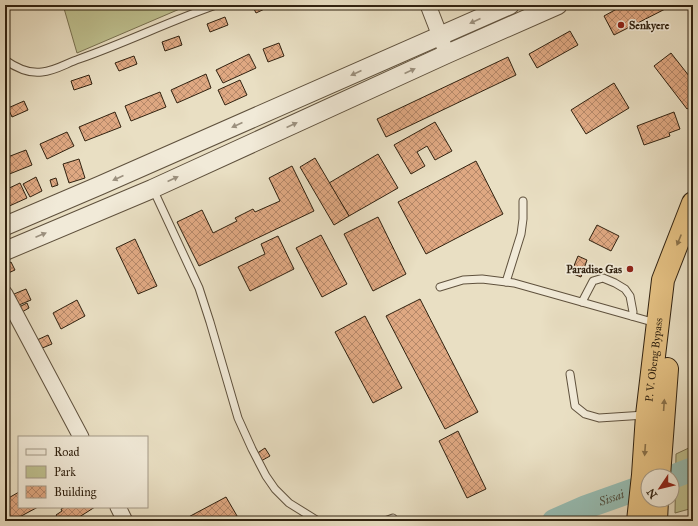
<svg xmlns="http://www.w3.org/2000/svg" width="698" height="526" font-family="'IM FELL Great Primer',serif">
  <defs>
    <pattern id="building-cross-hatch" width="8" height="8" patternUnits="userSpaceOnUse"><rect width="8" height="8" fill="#dfa882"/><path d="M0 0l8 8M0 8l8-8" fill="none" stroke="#b58869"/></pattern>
  </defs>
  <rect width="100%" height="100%" fill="#e9dfc3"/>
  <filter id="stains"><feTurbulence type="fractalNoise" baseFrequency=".005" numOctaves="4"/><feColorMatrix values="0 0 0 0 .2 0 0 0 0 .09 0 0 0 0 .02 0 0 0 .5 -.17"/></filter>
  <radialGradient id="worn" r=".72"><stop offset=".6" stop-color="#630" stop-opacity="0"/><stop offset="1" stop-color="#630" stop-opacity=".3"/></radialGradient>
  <g fill="#bec08f" stroke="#787150">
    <polygon points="63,5 189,5 77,53"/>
    <polygon points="693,446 693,508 675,513 676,454"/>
  </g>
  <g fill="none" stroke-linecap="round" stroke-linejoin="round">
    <g stroke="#97bdb3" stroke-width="24">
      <polyline points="672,477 693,469"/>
      <path id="s1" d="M554,521l32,-14 62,-22"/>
    </g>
  </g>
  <g fill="url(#building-cross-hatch)" stroke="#312210">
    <polygon points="252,5 273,5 256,13"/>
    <polygon points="624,5 673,5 614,35 604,16"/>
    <polygon points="225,17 228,25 210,32 207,24"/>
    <polygon points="570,31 578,45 537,68 529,54"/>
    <polygon points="179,36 182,45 165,51 162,42"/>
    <polygon points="279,43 284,56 268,62 263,49"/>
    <polygon points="671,53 693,81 693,105 687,109 654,66"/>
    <polygon points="249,54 256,68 223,83 216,70"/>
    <polygon points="134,56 137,64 119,71 115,63"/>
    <polygon points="508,57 516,75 386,137 377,119"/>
    <polygon points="206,74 211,88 177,103 171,90"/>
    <polygon points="89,75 92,84 74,90 71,81"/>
    <polygon points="240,80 247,95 225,105 218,90"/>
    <polygon points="614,83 629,108 586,134 571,110"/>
    <polygon points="160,92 166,107 131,121 125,106"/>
    <polygon points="24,101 28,110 12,117 8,108"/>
    <polygon points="115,112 121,127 85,141 79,127"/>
    <polygon points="674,112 680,129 669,133 670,136 644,145 637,126"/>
    <polygon points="435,122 452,151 435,160 427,146 417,152 425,166 411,174 394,145"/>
    <polygon points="67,132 74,146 47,159 40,144"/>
    <polygon points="26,150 32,165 7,175 5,170 5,158"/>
    <polygon points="378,154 398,188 349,216 329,183"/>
    <polygon points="315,158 349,216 334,225 300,167"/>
    <polygon points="79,159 85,178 69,183 63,164"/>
    <polygon points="476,161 503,214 426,254 398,202"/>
    <polygon points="292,166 314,211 199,266 177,222 202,210 213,233 237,221 235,218 253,209 255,212 280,201 269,178"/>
    <polygon points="36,177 42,191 30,197 23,184"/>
    <polygon points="56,178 58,185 52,187 50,180"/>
    <polygon points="20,183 27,198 5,208 5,190"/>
    <polygon points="378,217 406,274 373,291 344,234"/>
    <polygon points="597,225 619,236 611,251 589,240"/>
    <polygon points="321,235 347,284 322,297 296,248"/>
    <polygon points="278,236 294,269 250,291 238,267 265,254 261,244"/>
    <polygon points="135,239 157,286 138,294 116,248"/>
    <polygon points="578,256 587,260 581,277 571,273"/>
    <polygon points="11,262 15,270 6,274 5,265"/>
    <polygon points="26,289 31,300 19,305 14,294"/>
    <polygon points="420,299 478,412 445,429 386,316"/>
    <polygon points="77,300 85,316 61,329 53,313"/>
    <polygon points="27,303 29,308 22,312 19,307"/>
    <polygon points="365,316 402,388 373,403 335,332"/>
    <polygon points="48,335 52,344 40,349 37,340"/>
    <polygon points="458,431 486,489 467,498 439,441"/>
    <polygon points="265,448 270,456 261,461 256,454"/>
    <polygon points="19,492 19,507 38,507 12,521 5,521 5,500"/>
    <polygon points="226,497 240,521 181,521"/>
    <polygon points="65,507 95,507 73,521 60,521 56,515 62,511 61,509"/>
  </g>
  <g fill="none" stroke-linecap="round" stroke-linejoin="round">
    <defs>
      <g id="service">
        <path d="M5,60c10,7 24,14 37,12 13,-1 25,-9 37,-13 46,-16 91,-38 137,-54"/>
        <polyline points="153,189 199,288 210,322 238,418 252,449 266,476 275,489 289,503 318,521"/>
        <polyline points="506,282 521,234 523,219 523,201"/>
        <polyline points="440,287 463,280 482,279 514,283 656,323"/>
        <polyline points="582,302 593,281 603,278 615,283 625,289 630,296 633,312 632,316"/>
        <polyline points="570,374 575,406 585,414 599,418 645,415"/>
        <polyline points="385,521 393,518"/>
      </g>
      <g id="minor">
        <polyline points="428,5 447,54"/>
        <polyline points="5,294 81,437"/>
        <polyline points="118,507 125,521"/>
      </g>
      <g id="tertiary">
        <polyline points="5,226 101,185 510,5"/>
        <polyline points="5,251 152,189 447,54 558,5"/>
      </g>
      <g id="trunk">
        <polyline points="659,476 667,369"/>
        <path id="s2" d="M638,521l5,-46 4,-60 16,-135 30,-77"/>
        <polyline points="656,521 657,500"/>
      </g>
    </defs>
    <use href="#service" stroke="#5f513d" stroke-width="9"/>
    <use href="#minor" stroke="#5f513d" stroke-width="17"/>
    <use href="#tertiary" stroke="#5f513d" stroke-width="20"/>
    <use href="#trunk" stroke="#312210" stroke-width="24"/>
    <use href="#service" stroke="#f1ead8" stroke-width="7"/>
    <use href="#minor" stroke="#f1ead8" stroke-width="15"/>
    <use href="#tertiary" stroke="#f1ead8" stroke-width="18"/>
    <use href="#trunk" stroke="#e4c082" stroke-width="22"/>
  </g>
  <defs><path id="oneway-solid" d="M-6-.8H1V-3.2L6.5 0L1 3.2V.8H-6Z"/></defs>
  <g fill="#9b907e">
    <use href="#oneway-solid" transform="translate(475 21) rotate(156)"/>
    <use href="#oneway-solid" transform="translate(410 71) rotate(-25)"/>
    <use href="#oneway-solid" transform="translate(356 73) rotate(156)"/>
    <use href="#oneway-solid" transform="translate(237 125) rotate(156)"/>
    <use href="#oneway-solid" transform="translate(292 125) rotate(-25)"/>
    <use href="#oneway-solid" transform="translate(118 178) rotate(156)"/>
    <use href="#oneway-solid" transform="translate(173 179) rotate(-25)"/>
    <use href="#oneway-solid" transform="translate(41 235) rotate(-23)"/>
  </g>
  <g fill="#8a7149">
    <use href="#oneway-solid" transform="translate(679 240) rotate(112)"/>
    <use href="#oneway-solid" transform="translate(664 405) rotate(-86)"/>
    <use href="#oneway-solid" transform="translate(645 450) rotate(94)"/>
  </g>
  <g fill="#8f2418" stroke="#f1ead8" stroke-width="1.5">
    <circle cx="621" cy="25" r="4"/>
    <circle cx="630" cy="269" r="4"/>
  </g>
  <g text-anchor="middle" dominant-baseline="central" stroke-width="3.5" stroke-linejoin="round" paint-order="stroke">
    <g font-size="11" font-weight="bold" fill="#312210" stroke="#f1ead8" text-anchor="start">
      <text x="629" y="25">Senkyere</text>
      <text x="622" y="269" text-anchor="end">Paradise Gas</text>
    </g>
    <g font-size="11" fill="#312210" stroke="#f1ead8">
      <text stroke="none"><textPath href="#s2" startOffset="162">P. V. Obeng Bypass</textPath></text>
    </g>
    <g font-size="12" font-style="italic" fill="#505041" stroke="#f1ead8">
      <text stroke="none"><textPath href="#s1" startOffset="62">Sissai</textPath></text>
    </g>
  </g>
  <rect width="698" height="526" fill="none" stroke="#e9dfc3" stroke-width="20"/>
  <rect x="6" y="6" width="686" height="514" fill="none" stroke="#312210" stroke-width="2"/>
  <rect x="10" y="10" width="678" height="506" fill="none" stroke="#312210"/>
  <rect x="18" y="436" width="130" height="72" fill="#f1ead8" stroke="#a49a88"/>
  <rect x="26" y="449" width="20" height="6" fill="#f1ead8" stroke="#a49a88"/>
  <text x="54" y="456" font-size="12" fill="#312210">Road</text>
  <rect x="26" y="466" width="20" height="12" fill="#bec08f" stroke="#a49a88"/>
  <text x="54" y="476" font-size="12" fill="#312210">Park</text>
  <rect x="26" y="486" width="20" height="12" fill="url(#building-cross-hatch)" stroke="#a49a88"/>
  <text x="54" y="496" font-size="12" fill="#312210">Building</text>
  <g transform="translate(660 488) rotate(235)"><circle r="19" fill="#f1ead8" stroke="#a49a88"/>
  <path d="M0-3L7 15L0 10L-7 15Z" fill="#8f2418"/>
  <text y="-6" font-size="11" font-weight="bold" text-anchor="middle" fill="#312210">N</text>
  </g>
  <rect width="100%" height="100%" filter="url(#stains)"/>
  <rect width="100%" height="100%" fill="url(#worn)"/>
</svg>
